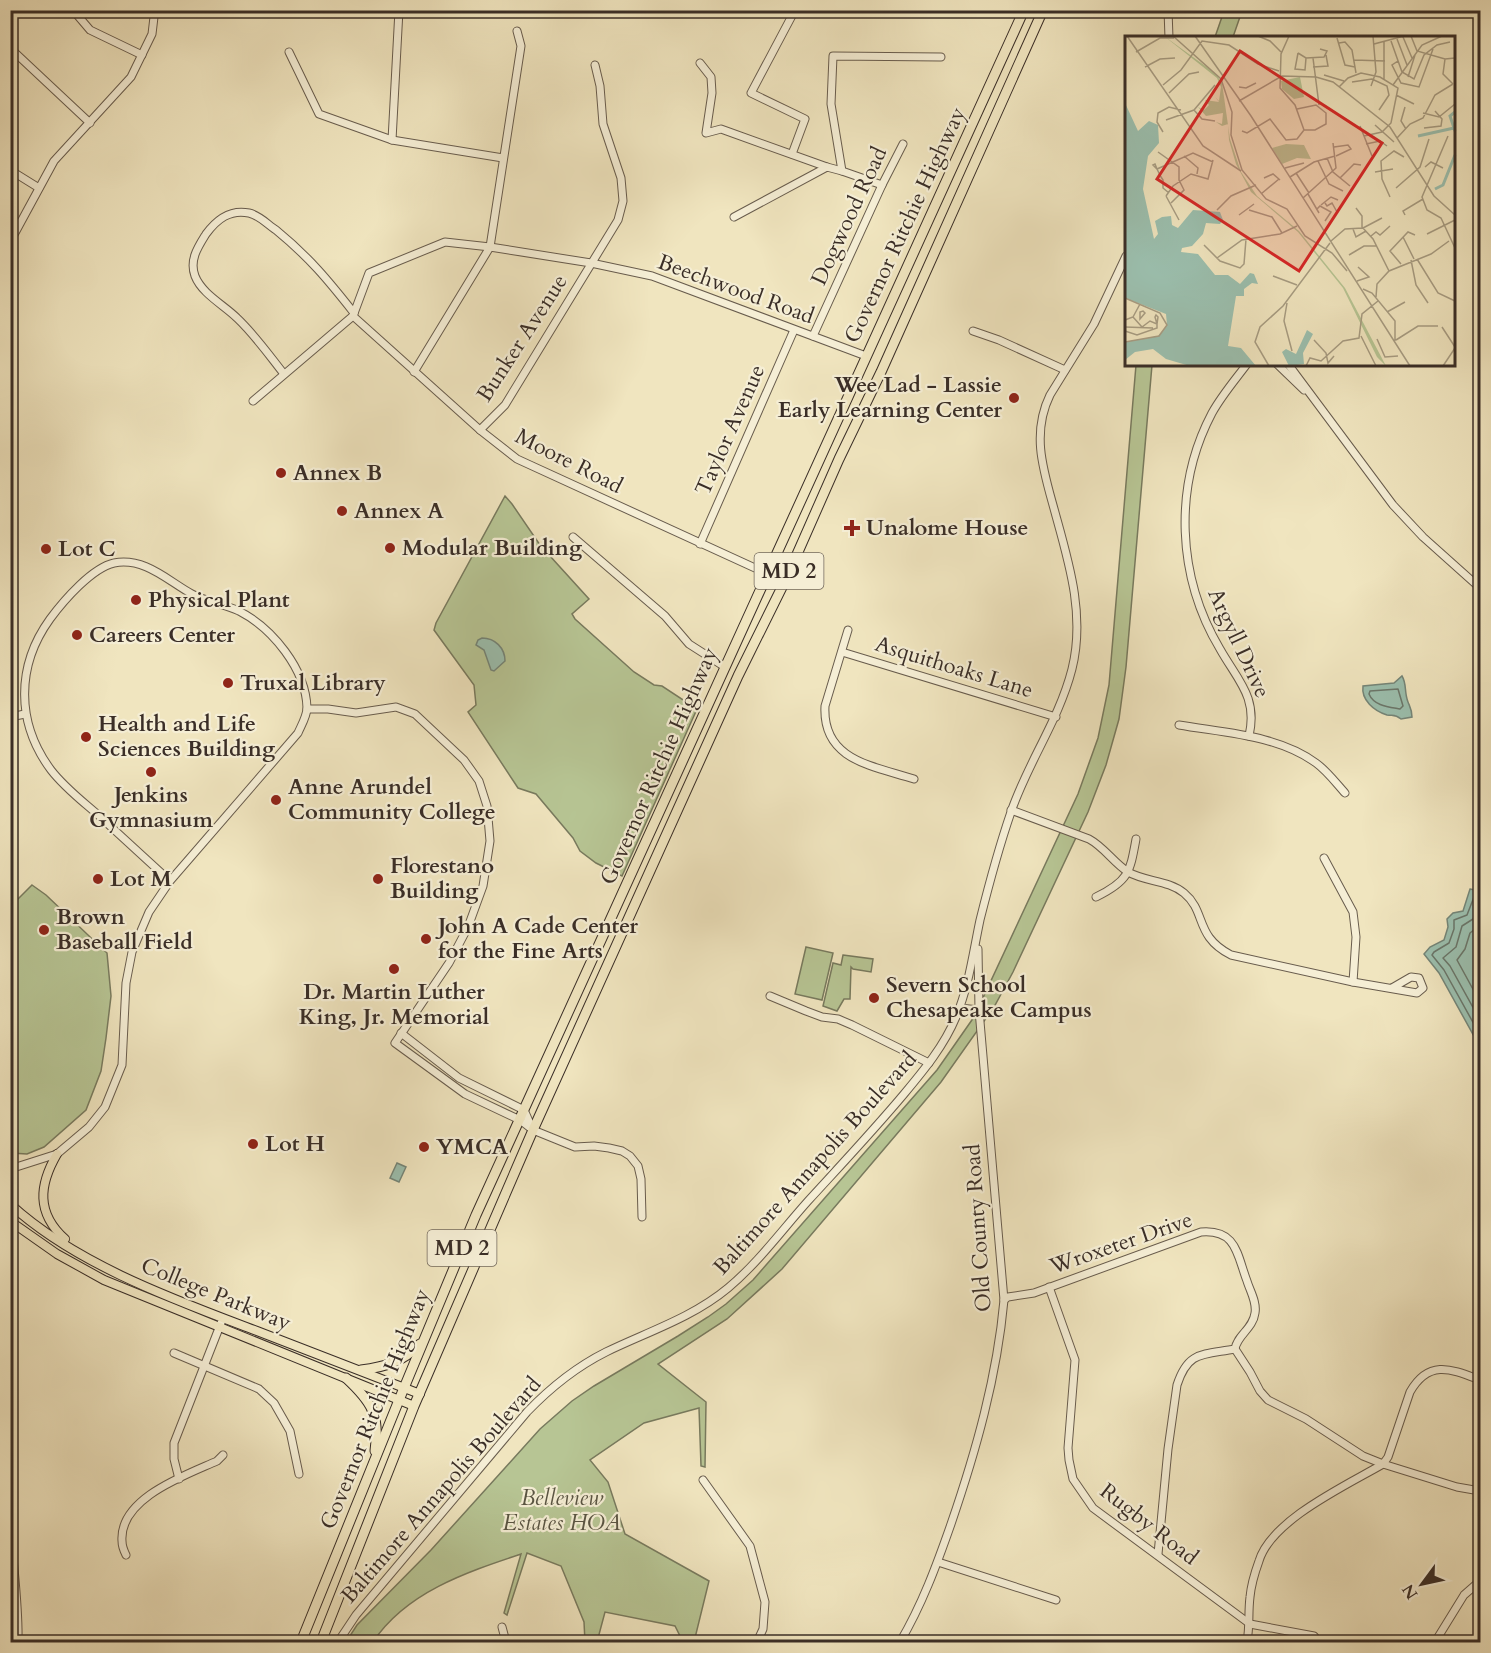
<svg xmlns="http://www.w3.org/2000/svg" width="1491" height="1653" font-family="Cardo,serif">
  <rect width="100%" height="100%" fill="#f0e5bf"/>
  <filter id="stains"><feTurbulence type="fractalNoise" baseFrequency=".00333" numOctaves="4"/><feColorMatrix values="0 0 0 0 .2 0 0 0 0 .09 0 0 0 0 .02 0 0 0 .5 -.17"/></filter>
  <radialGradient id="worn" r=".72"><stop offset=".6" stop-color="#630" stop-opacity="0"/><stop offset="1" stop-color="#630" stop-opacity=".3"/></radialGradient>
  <g fill="#b7c594" stroke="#787a5e" stroke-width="1.5">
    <polygon points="1224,11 1242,11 1233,37 1215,37"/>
    <path d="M1136,365h16l-26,302 -7,52 -13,46 -18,47 -75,160 -19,35 -53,75 -159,187 -55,50 -69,45 48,38 -1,65 -4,-1 -2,-58 -55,15 -54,37 18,22 17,52 84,47 -15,61h-11l-8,-16 -70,-14 -8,30h-12l-1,-20 -23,-56 -34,-13 -20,62 -3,-2 17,-59c-54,18 -115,38 -148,88h-27l11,-17 74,-75 109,-121 32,-28 22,-15 84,-50 30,-19 18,-13 27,-24 184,-210 37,-53 104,-223 20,-56 11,-53z"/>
    <polygon points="505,496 512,504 540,545 589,599 572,614 575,619 634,672 654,685 662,686 697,709 622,876 596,863 580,851 573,838 536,794 518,788 468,712 476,705 474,685 434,630 436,623"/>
    <polygon points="32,885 46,895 107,953 111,996 106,1038 101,1071 86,1110 44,1147 27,1154 11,1153 10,907"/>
    <polygon points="806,947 833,953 822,1000 795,994"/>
    <polygon points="843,955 873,959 871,972 853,969 851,967 850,999 844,999 837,1011 823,1006 833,963 841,965"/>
  </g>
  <g fill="#9bbfae" stroke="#748578" stroke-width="1.5">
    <path d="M482,638c13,0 23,10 23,23l-11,10 -3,-1 -7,-20 -8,-5 2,-5z"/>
    <path d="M1402,676c5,8 2,16 6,26 2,5 4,8 4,15l-11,2c-6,-5 -8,-3 -14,-4 -13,-4 -26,-15 -24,-29l31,-3z"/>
    <polygon points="1470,889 1480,891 1480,1047 1439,973 1424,954 1430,947 1444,940 1448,927 1447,919 1453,913 1463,911"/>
    <polygon points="397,1163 406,1167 399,1182 390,1178"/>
  </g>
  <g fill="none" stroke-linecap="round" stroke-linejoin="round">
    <g stroke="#6a766a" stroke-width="1.5">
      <path d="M1398,689l5,17 -3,3c-11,-2 -26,-3 -31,-15l1,-3z"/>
      <polyline points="1480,896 1474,897 1467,915 1454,920 1454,929 1449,943 1434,952 1432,955 1444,970 1480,1035"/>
      <polyline points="1480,904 1473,919 1462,926 1456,947 1443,958 1450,966 1480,1020"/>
      <polyline points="1480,925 1470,933 1465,949 1457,960 1480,1002"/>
    </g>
    <defs>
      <g id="minor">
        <polyline points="73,10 90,30 142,55"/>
        <polyline points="1168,10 1169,38"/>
        <polyline points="10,48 90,123"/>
        <polyline points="289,52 319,114 392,140 503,158"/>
        <polyline points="700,63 711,77 712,93 706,133 721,129 827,167"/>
        <polyline points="392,140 399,10"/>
        <polyline points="792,154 805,119 751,93 795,10"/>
        <polyline points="10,170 39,188"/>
        <polyline points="882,185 842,171 831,104 833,56 941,57"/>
        <polyline points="734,217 827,167 842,171"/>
        <polyline points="10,242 54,161 131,77 152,34 154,17"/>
        <polyline points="353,316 480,430 517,459 768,574"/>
        <polyline points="973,331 999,340 1065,370"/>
        <polyline points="813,336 882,185 903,144"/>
        <path d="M1247,364c-12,16 -25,31 -35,49 -39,74 -35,164 8,236 18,32 38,48 29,87"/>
        <polyline points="1277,364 1304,390"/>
        <polyline points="1288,364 1393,505 1423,537 1480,588"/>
        <polyline points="414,372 490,247 521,46 517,31"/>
        <path d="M284,374c-15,-19 -29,-39 -47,-56 -13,-13 -35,-24 -42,-42 -6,-16 3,-29 11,-42 11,-15 24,-25 43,-21 10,2 18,11 27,17 33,27 52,50 78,83"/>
        <polyline points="253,401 353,316 369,273 445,242 490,247 591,263 652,276 866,356"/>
        <polyline points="480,430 505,405 618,220 623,201 621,178 603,124 600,86 595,65"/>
        <polyline points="573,537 665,616 689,644 725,667"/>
        <polyline points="700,544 794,330"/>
        <path d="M848,630l-23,76c-3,55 49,60 89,73"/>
        <polyline points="842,652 1056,717"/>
        <polyline points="307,709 328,709 356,713 396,707 415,714 464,760 479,781 487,806 490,841 483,886 468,927 449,963 395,1043 465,1094 520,1120 533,1130 575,1147 594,1146 609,1148 622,1151 630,1156 638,1166 641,1179 642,1217"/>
        <polyline points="10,717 25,714"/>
        <path d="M1179,725c46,8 99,10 137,38 11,8 20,20 29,30"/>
        <path d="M1011,810l78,29c15,8 24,23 39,33 18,10 40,8 56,21 23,19 10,43 47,62l122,27 64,11 6,-5 -4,-10 -8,-1 -19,11"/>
        <polyline points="1324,858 1353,912 1356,937 1353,982"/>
        <path d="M1096,897c33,-16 34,-25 40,-58"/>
        <polyline points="770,996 806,1011 822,1017 838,1019 852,1025 929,1063"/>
        <polyline points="960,1008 979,1010"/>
        <polyline points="401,1033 459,1078 524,1110 532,1128"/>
        <path d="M10,1169l47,-15 32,-27 16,-20 17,-42 4,-82 6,-31 17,-40 21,-31 128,-148c3,-7 9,-17 9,-25 -1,-39 -35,-80 -68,-97 -15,-7 -32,-9 -47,-17 -24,-13 -47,-37 -78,-31 -22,5 -50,37 -64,56 -34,47 -34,104 1,151 13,17 30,30 46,44 24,22 49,45 73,67"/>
        <polyline points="1049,1287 1075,1360 1068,1448 1069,1460 1073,1479 1093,1508 1250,1624 1314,1636 1319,1642"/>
        <path d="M1004,1300l4,-3 26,-4 167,-61c36,-3 36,23 46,49 3,10 10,21 8,32 -2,16 -18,22 -20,36l15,23 10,19 8,9 38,19 57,37 20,8 74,23 23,4"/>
        <polyline points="174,1353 259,1389 274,1403 290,1431 299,1474"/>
        <path d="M10,1427c8,34 -1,69 1,103 2,38 8,75 7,112"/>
        <polyline points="179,1479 174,1459 174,1443 221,1323"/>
        <polyline points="703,1480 750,1546 765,1602 763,1629 757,1642"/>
        <path d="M1158,1554l10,-105 9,-64c11,-34 25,-30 58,-36"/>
        <path d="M126,1555c-2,-4 -4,-10 -4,-14 -3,-43 64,-66 95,-80l6,-6"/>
        <polyline points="938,1562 1056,1600"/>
        <polyline points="502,1627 506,1642"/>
        <path d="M338,1642l18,-27 171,-203c24,-25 49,-45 79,-60 41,-20 86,-34 122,-64 30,-25 54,-58 80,-87 32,-35 65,-70 96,-107 20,-24 40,-48 52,-77 13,-31 17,-64 24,-97 9,-36 19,-73 31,-108 17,-50 48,-92 61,-143 13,-52 -2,-103 -16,-153 -11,-41 -26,-80 -6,-121l44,-71 32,-68"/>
        <path d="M900,1642c22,-37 37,-78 51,-118 25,-73 46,-147 53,-224l-25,-290 -1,-61"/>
        <path d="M1247,1642c3,-17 1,-29 3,-45 1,-11 5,-25 9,-36 12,-41 88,-76 124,-97l5,-7 22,-65c19,-33 41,-23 70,-12"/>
        <polyline points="1435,1642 1464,1595 1480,1581"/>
      </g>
      <g id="major">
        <path d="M57,1154c-18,31 -21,59 8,85"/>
        <path d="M10,1204c65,60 165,96 247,127 55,21 109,42 163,63"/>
        <polyline points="10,1221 57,1254 104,1280 414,1406"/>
      </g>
      <g id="highway">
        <path d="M361,1370c24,-3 41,-8 59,-26"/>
        <path d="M346,1378c26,24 34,37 29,73"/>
        <polyline points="301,1642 399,1400 476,1215 1024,10"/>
        <polyline points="321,1642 414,1406 533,1130 738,676 787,577 839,459 881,372 1043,10"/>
      </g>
    </defs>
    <use href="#minor" stroke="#685c4d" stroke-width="9"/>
    <use href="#major" stroke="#3a2e27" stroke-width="10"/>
    <use href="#highway" stroke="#3a2e27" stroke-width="11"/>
    <use href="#minor" stroke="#f5eed5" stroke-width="7"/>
    <use href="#major" stroke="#f0e5bf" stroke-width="8"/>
    <use href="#highway" stroke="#f0e5bf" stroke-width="9"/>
  </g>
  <g fill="#8f2418" stroke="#f5eed5" stroke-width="2">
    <circle cx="1014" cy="398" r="6"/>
    <circle cx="281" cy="473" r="6"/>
    <circle cx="342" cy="511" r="6"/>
    <path d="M849 519h6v6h6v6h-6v6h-6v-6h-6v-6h6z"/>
    <circle cx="390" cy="548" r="6"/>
    <circle cx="46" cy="549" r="6"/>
    <circle cx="136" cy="600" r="6"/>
    <circle cx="77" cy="635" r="6"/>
    <circle cx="228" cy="683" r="6"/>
    <circle cx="86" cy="737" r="6"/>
    <circle cx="151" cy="772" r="6"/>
    <circle cx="276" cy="800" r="6"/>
    <circle cx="98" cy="879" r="6"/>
    <circle cx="378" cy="879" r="6"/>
    <circle cx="44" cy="930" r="6"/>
    <circle cx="426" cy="939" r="6"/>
    <circle cx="394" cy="969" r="6"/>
    <circle cx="874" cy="998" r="6"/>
    <circle cx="253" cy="1144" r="6"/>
    <circle cx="424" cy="1147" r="6"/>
  </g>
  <g text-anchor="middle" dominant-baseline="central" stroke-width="4.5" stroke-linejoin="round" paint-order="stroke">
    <g fill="#f5eed5" stroke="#72685b" stroke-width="1.5">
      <rect x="754.5" y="553" width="69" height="36" rx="4.5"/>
      <rect x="427.5" y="1230" width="69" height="36" rx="4.5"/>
    </g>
    <g font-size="21" font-weight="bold" fill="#3a2e27">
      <text x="789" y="571">MD 2</text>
      <text x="462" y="1248">MD 2</text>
    </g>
    <g font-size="22" fill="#3a2e27" stroke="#f5eed5">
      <text transform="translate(849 216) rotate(-65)">Dogwood Road</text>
      <text transform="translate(905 225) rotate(-65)">Governor Ritchie Highway</text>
      <text transform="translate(736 289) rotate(20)">Beechwood Road</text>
      <text transform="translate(522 338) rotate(-57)">Bunker Avenue</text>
      <text transform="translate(730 430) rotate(-66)">Taylor Avenue</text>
      <text transform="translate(569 461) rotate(27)">Moore Road</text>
      <text transform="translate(1239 643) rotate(65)">Argyll Drive</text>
      <text transform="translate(954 667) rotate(17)">Asquithoaks Lane</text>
      <text transform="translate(659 766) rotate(-66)">Governor Ritchie Highway</text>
      <text transform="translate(815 1163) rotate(-48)">Baltimore Annapolis Boulevard</text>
      <text transform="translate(978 1228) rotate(-94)">Old County Road</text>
      <text transform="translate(1121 1243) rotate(-19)">Wroxeter Drive</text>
      <text transform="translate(216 1294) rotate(22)">College Parkway</text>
      <text transform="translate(375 1409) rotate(-68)">Governor Ritchie Highway</text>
      <text transform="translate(441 1490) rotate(-49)">Baltimore Annapolis Boulevard</text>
      <text transform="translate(1149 1524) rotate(38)">Rugby Road</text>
    </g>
    <g font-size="22" font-weight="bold" fill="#3a2e27" stroke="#f5eed5" text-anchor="start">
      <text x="1002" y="385" text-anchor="end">Wee Lad - Lassie<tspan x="1002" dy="25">Early Learning Center</tspan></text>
      <text x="293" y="473">Annex B</text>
      <text x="354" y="511">Annex A</text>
      <text x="866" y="528">Unalome House</text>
      <text x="402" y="548">Modular Building</text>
      <text x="58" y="549">Lot C</text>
      <text x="148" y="600">Physical Plant</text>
      <text x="89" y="635">Careers Center</text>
      <text x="240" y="683">Truxal Library</text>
      <text x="98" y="724">Health and Life<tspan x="98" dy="25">Sciences Building</tspan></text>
      <text x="288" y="787">Anne Arundel<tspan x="288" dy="25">Community College</tspan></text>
      <text x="151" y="795" text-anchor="middle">Jenkins<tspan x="151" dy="25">Gymnasium</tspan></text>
      <text x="390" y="866">Florestano<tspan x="390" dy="25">Building</tspan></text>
      <text x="110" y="879">Lot M</text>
      <text x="56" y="917">Brown<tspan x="56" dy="25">Baseball Field</tspan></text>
      <text x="438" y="926">John A Cade Center<tspan x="438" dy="25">for the Fine Arts</tspan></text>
      <text x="886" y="985">Severn School<tspan x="886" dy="25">Chesapeake Campus</tspan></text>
      <text x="394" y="992" text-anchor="middle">Dr. Martin Luther<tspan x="394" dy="25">King, Jr. Memorial</tspan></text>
      <text x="265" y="1144">Lot H</text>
      <text x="436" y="1147">YMCA</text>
    </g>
    <g font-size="22" font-style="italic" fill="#595442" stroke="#f5eed5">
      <text x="562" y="1498">Belleview<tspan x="562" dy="25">Estates HOA</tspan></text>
    </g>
  </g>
  <g transform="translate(1125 36)">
    <rect width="330" height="330" fill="#f0e5bf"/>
    <path d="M39,0l51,37 7,10 8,56 11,33 16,24 42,35 46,57 41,78 -9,-9 -34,-69 -45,-56 -47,-40 -15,-28 -7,-24 -1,-16 -6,2 -6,-4 6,2 1,-11 -17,3 -8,-9 6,3 5,-5 -4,-5 14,2 -4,-5 4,4 2,-14 -4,-9zM175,41l4,20 -10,2 -12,-10 -1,-8zM161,108l18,1 7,14 -14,-1 -15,6 -10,-16z" fill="#b7c594"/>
    <path d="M0,67l13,28 11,-10 9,4 1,18 -11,13 -5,33 11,50 4,-5 -3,-13 7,-4 9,-1 1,9 6,3 15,-18 27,2 3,8 -3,4 -14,-1 -3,11 -11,12 -10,2 -1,4 17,2 17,21h13l12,9 10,-11 4,1 4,10 -6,-1 -8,6v7h-8l-8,50 13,2 15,18h-66l-24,-7 -13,-10 -18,3 -10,8v-18l33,-6 9,-11 -1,-11 -41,-16zM182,294l6,4 -10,19 1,11 -15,2 -7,-14 4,-3 10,5z" fill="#9bbfae"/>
    <path fill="none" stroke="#9bbfae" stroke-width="3" d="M330,76l-5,4 5,15M293,100l36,-8M310,153l8,-4 12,-30"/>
    <path fill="none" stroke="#a79c82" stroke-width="1.5" d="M2,0l76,110 38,25M48,0l48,43 11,33 -1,23 11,35 24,29 21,10 18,27 27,17 15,18M70,0l56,80 159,250M133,0l12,5 11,11M164,0l-8,18 -1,34 15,17 9,25M286,0l6,15 28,8 10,-1M278,1l9,21M212,2l8,27 10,2M272,3l10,26M266,5l11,31 12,7 10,-24 13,-10 13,-3M214,7l6,-1 7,8 4,23M249,8l30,-8M11,16l24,-14h14M173,17l8,5 18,-1 3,-6 -7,-2M173,17l-3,16 10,1 1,-12M188,22l6,47M320,23l-2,15 10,10M229,24l31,1M273,25l-6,4 9,18 18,4 14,-38M20,31l15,-8 15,-1M188,31l15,-1 -2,-11M199,39l20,6M283,41l7,-22M259,43v-37M227,46l20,-3 15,7 2,9 -10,15M38,49l18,-15 21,-29 27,4 29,19 21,7M268,49l29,-40 20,-9M246,50l5,-14 -3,-36M114,51l7,1 10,-5M214,51l9,-9 13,-5 19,4 18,11 -7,35 -9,9 -18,4M44,57l20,-19 10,-2M271,59l18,9M114,65l43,-25 34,1 17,5 57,45 44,69 21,19M280,71l-4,14 5,8M172,73l19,-4 10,8v11l-11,6h-11M69,74l8,9 13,2M298,77l16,4 16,-13M41,84l28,-10 21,-25M250,89l19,17M235,90l12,30M299,92l17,-2 1,-7 -7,-8M117,95l5,2 23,-14 16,21 11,-1 7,-9M38,96l-6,-10 1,-9 11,-6 12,3M323,100l-26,61 5,13 14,8 14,30M272,102l13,-14 13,-6 12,-23 18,-11M241,108l14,-3 7,5M209,111l14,-2 3,4 -15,7M33,116l21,15v13l5,10 -13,13M59,120l14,12 -1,6M202,122l6,14 17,14M193,125l11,23 14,7M300,131l6,-5 12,6M160,132l19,-5M250,136l18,-3M171,137l13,20M165,141l24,-15 21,-6M139,142l9,-4 7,6M215,142l14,-14 7,1M271,152l24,-21 9,-28M44,157l-6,-5v-8l-2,-3 -4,-8 -2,-5 -2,1 4,4 36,-16 20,9M136,158l18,-15M183,158l11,19M41,160l7,-10 18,-12 17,5 5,-19M41,160l13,24M265,161l-8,-18 -1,-18 13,-10 10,6M178,162l33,-30 -3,-25M200,167l2,3 5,-3 5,9M196,169l10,-8 7,3M231,172l6,8v11l11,12 16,32M192,173l3,-3 11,6 -6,9M92,174l14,-14 25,-11M124,174l23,7 10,16M114,179l15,-11M280,179l-2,-4 20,-12M238,192l19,-10M228,193l3,8 10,-6M302,198l28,-14M246,200l5,-4 4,3 10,-9M278,201l11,22M206,205l14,-12 18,-1M79,209l16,16 20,7 4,-4 2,-25M224,219l15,-9h12M92,222l25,-18 38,-6 17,-8M292,223l21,34 17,8M286,224l5,25 12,18M276,228l-11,-13 18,-19 7,3M148,240l24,9M232,245l12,-4 -11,-10M238,253l9,4 23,28v20M251,261l1,-13 12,-13 42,-17 18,-13M0,262l35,15 7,12 -8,11 -34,6M162,267l-3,18 8,30M18,275l2,2 -5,6v-7zM262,276l18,-10M31,279l2,2 -1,7 -2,-7zM0,284l8,-3 7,-13M0,291l28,1M317,291l13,20M0,295l12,4 20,-7v-4l-7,-3 -8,6 -9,-10M236,300l15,30M252,303l8,18 13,-1M189,304l12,13 2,10 6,-7M271,304l22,-14h20M144,330l-14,-24 5,-15 23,-21 47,-63M181,330l4,-8 11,3 22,-20 16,-3 3,-24 16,-13M318,330l12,-18"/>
    <path fill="#d62828" fill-opacity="0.15" stroke="#d62828" stroke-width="3" d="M115,15l142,92 -83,128 -142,-92z"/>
    <rect width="330" height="330" fill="none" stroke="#3a2e27" stroke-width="3"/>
  </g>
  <rect width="1491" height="1653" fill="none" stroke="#f0e5bf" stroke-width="36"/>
  <rect x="12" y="12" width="1467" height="1629" fill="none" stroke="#3a2e27" stroke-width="3"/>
  <rect x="18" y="18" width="1455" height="1617" fill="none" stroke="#3a2e27" stroke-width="1.5"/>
  <g transform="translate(1422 1584) rotate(237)" stroke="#f5eed5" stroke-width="4.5" paint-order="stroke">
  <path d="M0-4.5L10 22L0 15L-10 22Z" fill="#3a2e27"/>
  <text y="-9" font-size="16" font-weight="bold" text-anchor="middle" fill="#3a2e27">N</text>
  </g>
  <rect width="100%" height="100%" filter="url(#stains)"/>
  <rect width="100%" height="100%" fill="url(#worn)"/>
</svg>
